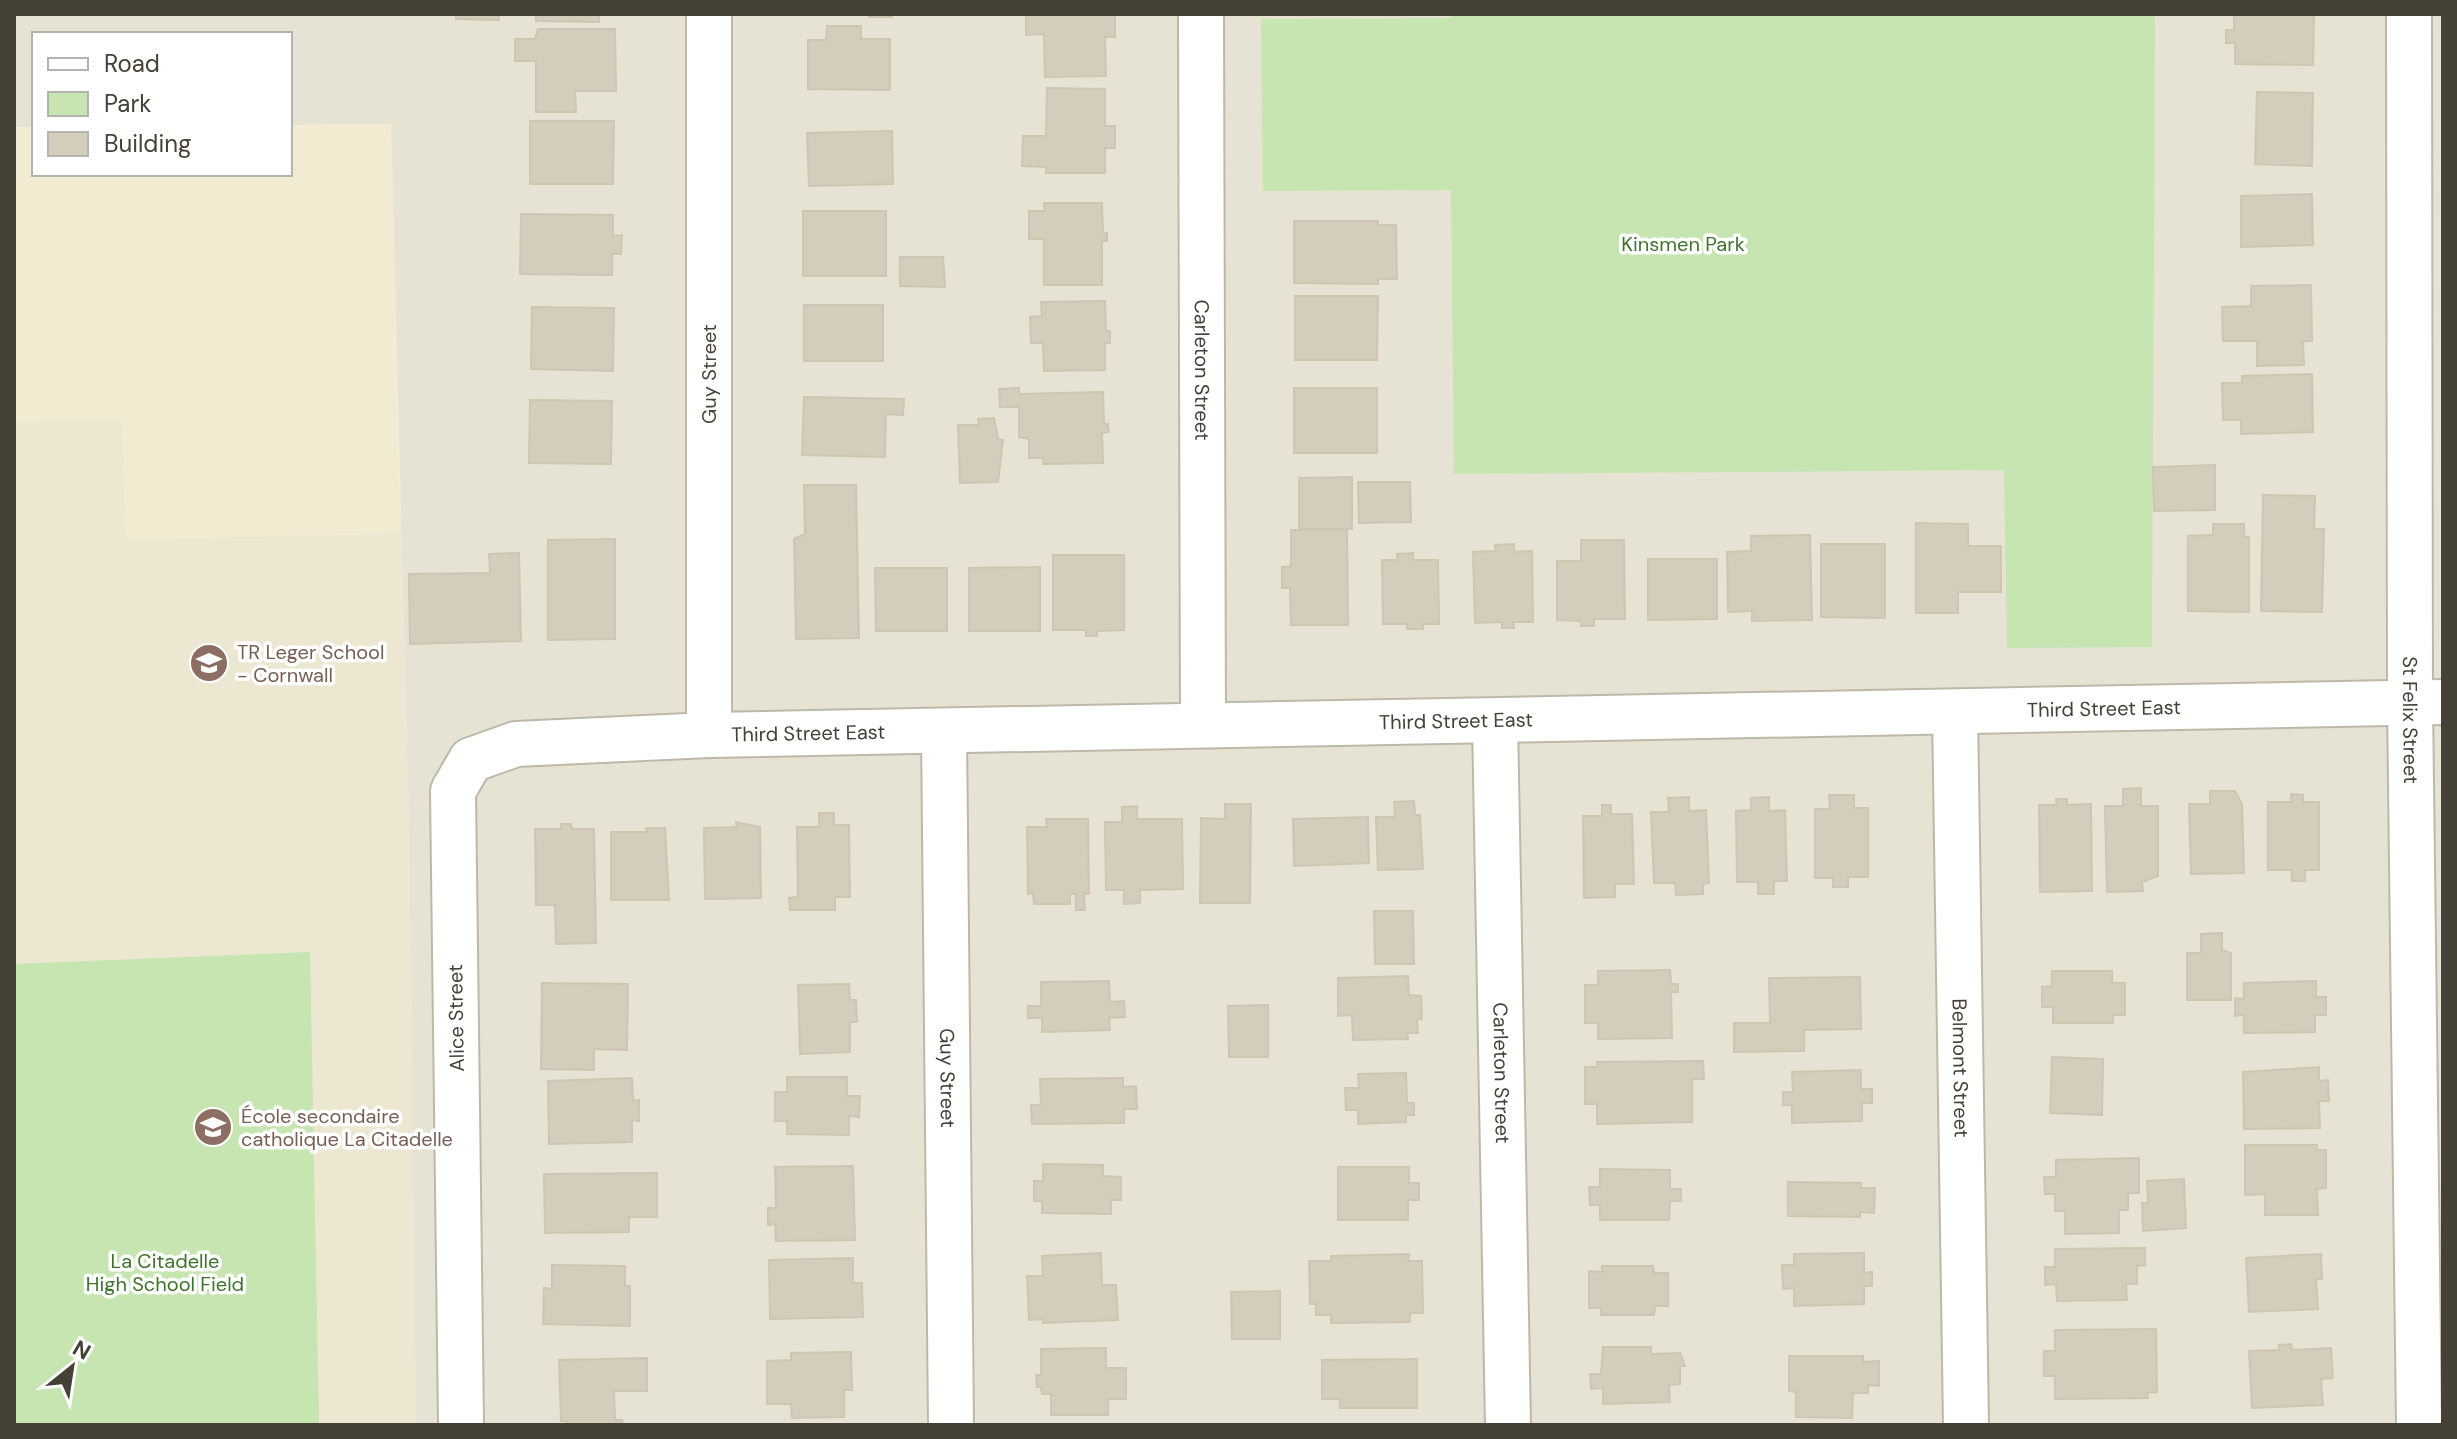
<svg xmlns="http://www.w3.org/2000/svg" width="2457" height="1439" font-family="'DM Sans',sans-serif">
  <rect width="100%" height="100%" fill="#f2f0e6"/>
  <polygon fill="#e6e3d4" points="14,14 2443,14 2443,1425 416,1425 409,829 391,124 290,125 290,34 34,34 34,127 14,127"/>
  <polygon fill="#f3ead2" points="391,124 401,534 125,539 122,420 14,422 14,128 34,127 34,174 290,174 290,125"/>
  <polygon fill="#ebe7d0" points="122,420 126,539 401,534 409,829 416,1425 14,1425 14,422"/>
  <g fill="#c6e5b0">
    <polygon points="1451,14 2155,14 2152,647 2007,648 2004,470 1454,474 1451,190 1263,191 1261,19 1451,18"/>
    <polygon points="310,952 319,1425 14,1425 14,964"/>
  </g>
  <g fill="#d3cdbc" stroke="#cec6b0" stroke-width="2">
    <polygon points="456,14 499,14 499,20 456,19"/>
    <polygon points="536,14 599,14 599,22 536,21"/>
    <rect x="869" y="14" width="23" height="3"/>
    <polygon points="1026,14 1115,14 1115,37 1105,37 1106,76 1045,77 1044,34 1026,35"/>
    <polygon points="2234,14 2314,14 2313,65 2235,64 2235,43 2226,43 2226,30 2234,30"/>
    <polygon points="827,26 861,26 861,39 890,39 890,90 808,89 808,40 826,40"/>
    <polygon points="538,29 615,29 616,91 575,91 576,112 536,112 536,61 515,61 515,39 535,39"/>
    <polygon points="1047,88 1105,89 1105,126 1115,126 1115,148 1105,148 1105,173 1046,173 1046,167 1022,166 1023,136 1046,136"/>
    <polygon points="2257,92 2313,93 2312,166 2255,164"/>
    <polygon points="530,121 614,121 613,184 530,184"/>
    <polygon points="892,131 893,184 809,186 807,133"/>
    <polygon points="2312,194 2313,245 2241,247 2241,196"/>
    <polygon points="1044,203 1102,203 1103,233 1107,233 1107,241 1102,241 1102,285 1044,285 1044,239 1029,239 1029,211 1045,211"/>
    <rect x="803" y="211" width="83" height="65"/>
    <polygon points="521,214 613,215 613,236 622,235 621,254 612,254 612,275 520,274"/>
    <polygon points="1294,221 1378,221 1378,225 1396,225 1397,279 1378,279 1378,284 1294,283"/>
    <polygon points="900,257 943,257 945,287 900,286"/>
    <polygon points="2311,285 2312,341 2303,341 2304,365 2257,366 2257,341 2223,341 2222,307 2251,306 2251,286"/>
    <polygon points="1295,296 1378,296 1377,360 1295,360"/>
    <polygon points="1105,301 1106,331 1110,331 1110,343 1105,343 1105,370 1044,371 1043,343 1031,343 1030,317 1042,316 1041,302"/>
    <rect x="804" y="305" width="79" height="56"/>
    <polygon points="532,307 614,308 613,371 531,369"/>
    <polygon points="2312,374 2313,432 2241,434 2241,420 2223,420 2222,383 2242,383 2242,376"/>
    <polygon points="1019,388 1019,394 1103,392 1104,424 1108,424 1109,432 1102,433 1103,463 1043,464 1043,458 1029,458 1029,439 1019,437 1019,407 1000,407 999,389"/>
    <rect x="1294" y="388" width="83" height="65"/>
    <polygon points="804,397 904,399 903,415 886,414 885,457 802,455"/>
    <polygon points="530,400 612,401 611,464 529,463"/>
    <polygon points="994,418 998,439 1003,440 998,482 960,483 958,425 979,425 978,419"/>
    <polygon points="2215,465 2215,510 2154,511 2153,467"/>
    <polygon points="1352,477 1352,529 1299,529 1299,478"/>
    <polygon points="1358,482 1410,482 1411,522 1359,523"/>
    <polygon points="804,485 856,485 859,638 796,639 794,539 805,534"/>
    <polygon points="2263,495 2315,496 2314,529 2324,529 2322,612 2261,611"/>
    <polygon points="1916,523 1968,524 1968,546 2001,546 2001,592 1958,592 1958,613 1916,613"/>
    <polygon points="2213,524 2244,524 2244,537 2249,537 2249,612 2188,611 2188,536 2213,535"/>
    <polygon points="1291,530 1347,530 1348,625 1291,625 1290,588 1282,588 1282,567 1291,566"/>
    <polygon points="1810,535 1812,620 1752,621 1752,611 1728,612 1727,552 1751,551 1751,536"/>
    <polygon points="615,539 615,639 548,640 548,540"/>
    <polygon points="1581,540 1624,540 1625,619 1594,619 1594,626 1581,626 1581,621 1557,620 1557,561 1581,561"/>
    <polygon points="1514,544 1514,552 1532,551 1533,622 1513,622 1514,628 1502,628 1502,622 1475,623 1473,552 1496,551 1495,545"/>
    <polygon points="1821,544 1885,544 1885,618 1821,617"/>
    <polygon points="519,553 521,641 410,644 409,574 490,573 489,554"/>
    <polygon points="1413,553 1413,560 1438,560 1439,624 1423,624 1423,629 1407,629 1407,624 1383,624 1382,560 1397,560 1397,554"/>
    <polygon points="1053,555 1124,555 1124,630 1097,631 1097,636 1086,636 1086,630 1053,630"/>
    <polygon points="1648,559 1717,559 1717,619 1648,620"/>
    <polygon points="1040,567 1040,631 969,631 969,568"/>
    <polygon points="875,568 947,568 947,631 876,631"/>
    <polygon points="2141,788 2141,806 2158,806 2158,876 2142,882 2143,891 2107,892 2105,806 2123,806 2123,789"/>
    <polygon points="2210,791 2235,791 2242,804 2244,873 2191,874 2189,804 2210,804"/>
    <polygon points="2291,794 2303,795 2303,802 2319,802 2319,870 2305,870 2305,881 2292,881 2291,870 2268,870 2268,802 2291,802"/>
    <polygon points="1829,795 1854,795 1854,808 1868,808 1868,877 1848,877 1848,887 1833,887 1833,878 1815,878 1815,809 1830,809"/>
    <polygon points="1689,797 1689,811 1706,810 1709,883 1703,884 1703,894 1676,895 1675,883 1654,883 1651,812 1669,812 1668,798"/>
    <polygon points="1769,797 1769,811 1785,810 1787,881 1774,881 1774,894 1758,894 1758,882 1737,882 1736,811 1751,810 1751,798"/>
    <polygon points="2056,799 2067,799 2067,805 2091,804 2092,891 2040,892 2039,805 2057,805"/>
    <polygon points="1414,801 1415,815 1420,815 1423,869 1378,870 1376,817 1395,817 1394,802"/>
    <polygon points="1225,804 1251,804 1250,903 1200,903 1201,818 1225,819"/>
    <polygon points="1602,805 1611,805 1611,814 1632,814 1634,884 1615,884 1615,897 1584,898 1583,816 1602,816"/>
    <polygon points="1137,806 1137,819 1182,819 1183,889 1140,890 1140,903 1124,904 1124,890 1106,890 1105,822 1122,822 1122,807"/>
    <polygon points="819,813 834,813 834,825 849,825 850,897 835,897 835,910 790,910 789,898 798,897 797,827 819,827"/>
    <polygon points="1368,817 1369,863 1294,866 1293,819"/>
    <polygon points="1046,819 1088,819 1089,894 1084,894 1085,910 1076,910 1076,894 1070,894 1070,904 1034,904 1033,893 1028,894 1027,827 1047,827"/>
    <polygon points="736,822 760,827 761,898 705,899 704,828 737,827"/>
    <polygon points="561,824 571,824 572,829 594,829 596,943 556,944 555,905 536,905 535,829 561,829"/>
    <polygon points="646,828 665,828 669,900 611,900 611,832 647,832"/>
    <polygon points="1374,911 1413,911 1414,964 1375,964"/>
    <polygon points="2222,933 2222,950 2231,953 2231,1000 2187,1000 2187,953 2201,953 2201,934"/>
    <polygon points="1670,970 1671,984 1678,984 1678,992 1671,992 1672,1038 1598,1039 1598,1023 1585,1023 1585,985 1598,985 1598,971"/>
    <polygon points="2052,971 2112,971 2112,983 2125,983 2125,1015 2113,1015 2113,1023 2053,1023 2053,1007 2042,1007 2042,987 2052,986"/>
    <polygon points="1408,976 1409,995 1421,996 1422,1019 1417,1020 1418,1033 1407,1033 1408,1039 1353,1040 1352,1015 1338,1016 1338,978"/>
    <polygon points="1860,977 1861,1029 1804,1030 1804,1051 1734,1052 1734,1023 1770,1023 1769,978"/>
    <polygon points="1109,981 1110,1002 1124,1001 1125,1017 1109,1018 1110,1030 1042,1032 1042,1018 1028,1018 1028,1006 1041,1006 1041,982"/>
    <polygon points="2316,981 2316,997 2326,997 2326,1015 2315,1015 2315,1032 2244,1033 2244,1015 2235,1016 2235,998 2244,999 2244,983"/>
    <polygon points="542,983 628,984 627,1050 594,1049 594,1070 541,1069"/>
    <polygon points="849,984 850,1000 856,1000 857,1022 850,1022 850,1052 800,1054 798,985"/>
    <polygon points="1268,1005 1268,1057 1229,1057 1228,1006"/>
    <polygon points="2052,1057 2103,1059 2102,1115 2050,1113"/>
    <polygon points="1703,1061 1704,1079 1692,1079 1692,1122 1597,1124 1597,1104 1585,1104 1585,1067 1597,1067 1597,1062"/>
    <polygon points="2319,1067 2319,1081 2328,1080 2329,1101 2319,1101 2320,1128 2244,1129 2243,1072"/>
    <polygon points="1861,1070 1861,1089 1872,1089 1872,1103 1862,1103 1862,1121 1792,1123 1792,1105 1783,1105 1783,1092 1793,1092 1792,1072"/>
    <polygon points="1406,1073 1407,1103 1414,1103 1414,1115 1406,1115 1406,1122 1358,1124 1358,1110 1346,1110 1345,1088 1359,1088 1358,1074"/>
    <polygon points="787,1077 847,1077 847,1096 860,1096 859,1117 849,1116 849,1135 787,1134 787,1121 775,1121 775,1092 787,1092"/>
    <polygon points="632,1078 633,1101 639,1100 639,1121 632,1120 632,1142 549,1144 548,1081"/>
    <polygon points="1123,1078 1123,1087 1136,1086 1137,1109 1124,1109 1124,1123 1032,1124 1031,1105 1041,1105 1040,1079"/>
    <polygon points="2245,1145 2317,1145 2317,1150 2326,1150 2326,1188 2317,1189 2318,1215 2265,1215 2265,1194 2245,1195"/>
    <polygon points="2139,1158 2139,1193 2128,1193 2128,1210 2119,1210 2119,1233 2065,1234 2065,1211 2055,1211 2055,1194 2045,1194 2044,1177 2056,1177 2056,1160"/>
    <polygon points="1043,1164 1103,1165 1103,1176 1121,1177 1121,1200 1111,1200 1111,1214 1042,1213 1042,1201 1034,1201 1034,1181 1043,1181"/>
    <polygon points="853,1166 855,1240 776,1241 775,1224 768,1225 768,1208 776,1208 775,1167"/>
    <polygon points="1338,1167 1409,1167 1409,1183 1419,1183 1419,1200 1408,1200 1408,1220 1338,1220"/>
    <polygon points="1600,1169 1670,1170 1670,1189 1681,1189 1681,1201 1670,1201 1669,1220 1600,1220 1600,1205 1590,1205 1589,1187 1600,1187"/>
    <polygon points="657,1173 657,1217 629,1217 629,1232 545,1233 544,1174"/>
    <polygon points="2184,1179 2186,1228 2143,1231 2142,1203 2148,1203 2147,1181"/>
    <polygon points="1788,1182 1861,1183 1861,1188 1875,1188 1874,1213 1860,1212 1860,1217 1788,1216"/>
    <polygon points="2145,1248 2145,1265 2137,1266 2137,1284 2126,1284 2127,1300 2057,1301 2056,1284 2045,1285 2045,1267 2055,1267 2055,1249"/>
    <polygon points="1101,1253 1102,1285 1116,1285 1118,1320 1043,1323 1043,1319 1029,1320 1027,1276 1043,1276 1042,1256"/>
    <polygon points="1864,1253 1864,1273 1872,1272 1872,1286 1864,1286 1864,1304 1794,1306 1794,1288 1783,1289 1782,1265 1794,1265 1794,1254"/>
    <polygon points="1409,1254 1408,1261 1422,1261 1423,1313 1410,1313 1410,1322 1331,1323 1331,1315 1316,1315 1316,1304 1310,1304 1309,1261 1331,1261 1331,1256"/>
    <polygon points="2321,1254 2322,1279 2316,1279 2318,1309 2249,1312 2246,1258"/>
    <polygon points="853,1258 853,1283 862,1283 863,1317 770,1319 769,1260"/>
    <polygon points="552,1265 625,1266 625,1286 630,1286 630,1326 543,1324 544,1288 552,1289"/>
    <polygon points="1602,1266 1653,1266 1654,1273 1668,1273 1668,1306 1655,1306 1654,1315 1601,1315 1601,1308 1589,1308 1589,1271 1602,1272"/>
    <polygon points="1280,1291 1280,1339 1232,1339 1231,1292"/>
    <polygon points="2156,1329 2157,1392 2147,1393 2148,1398 2055,1399 2055,1376 2044,1376 2044,1351 2055,1351 2055,1330"/>
    <polygon points="2291,1344 2292,1350 2331,1348 2333,1378 2321,1379 2323,1405 2252,1408 2249,1351 2279,1350 2279,1345"/>
    <polygon points="1603,1347 1651,1347 1651,1354 1680,1353 1685,1366 1680,1366 1680,1384 1669,1385 1670,1402 1603,1404 1603,1388 1591,1389 1590,1374 1601,1374"/>
    <polygon points="1106,1348 1106,1368 1126,1368 1126,1399 1108,1399 1108,1415 1051,1415 1051,1394 1042,1394 1041,1387 1037,1387 1036,1375 1041,1375 1041,1349"/>
    <polygon points="851,1352 852,1390 844,1390 844,1417 792,1418 791,1404 767,1404 767,1361 791,1360 791,1353"/>
    <polygon points="1789,1356 1863,1356 1863,1362 1879,1361 1879,1386 1868,1385 1868,1393 1853,1393 1852,1418 1796,1417 1796,1392 1789,1391"/>
    <polygon points="647,1358 647,1391 614,1391 615,1420 622,1420 623,1425 567,1425 566,1421 561,1421 559,1360"/>
    <polygon points="1417,1359 1417,1408 1340,1408 1340,1399 1322,1399 1322,1360"/>
  </g>
  <g fill="none" stroke-linecap="round" stroke-linejoin="round">
    <defs>
      <g id="minor">
        <polyline points="709,14 709,735"/>
        <path id="s1" d="M1201,14l2,711"/>
        <path id="s2" d="M2409,14l1,689 9,722"/>
        <path id="s3" d="M1955,712l11,713"/>
        <path id="s4" d="M1495,721l13,704"/>
        <path id="s5" d="M944,732l7,693"/>
        <path id="s6" d="M461,1425l-8,-634 18,-31 45,-16 193,-9 1734,-33"/>
      </g>
    </defs>
    <use href="#minor" stroke="#bdb9a9" stroke-width="48"/>
    <use href="#minor" stroke="#fff" stroke-width="44"/>
  </g>
  <defs>
    <symbol id="school-disc" viewBox="-11 -11 22 22"><circle r="9.5" fill="#8d6e63" stroke="#fff"/><path d="M0-5L7-2L0 1L-7-2ZM-4 1L0 2.5L4 1V4Q0 6-4 4Z" fill="#fff"/></symbol>
  </defs>
  <g fill-rule="evenodd">
    <use href="#school-disc" x="187" y="641" width="44" height="44"/>
    <use href="#school-disc" x="191" y="1105" width="44" height="44"/>
  </g>
  <g text-anchor="middle" dominant-baseline="central" stroke-width="7" stroke-linejoin="round" paint-order="stroke">
    <g font-size="20" fill="#3e732c" stroke="#fff">
      <text x="1683" y="244">Kinsmen Park</text>
      <text x="165" y="1261">La Citadelle<tspan x="165" dy="23">High School Field</tspan></text>
    </g>
    <g font-size="20" fill="#454136" stroke="#fff">
      <text stroke="none"><textPath href="#s1" startOffset="356">Carleton Street</textPath></text>
      <text transform="translate(709 374) rotate(-90)">Guy Street</text>
      <text stroke="none"><textPath href="#s6" startOffset="2306">Third Street East</textPath></text>
      <text stroke="none"><textPath href="#s2" startOffset="706">St Felix Street</textPath></text>
      <text stroke="none"><textPath href="#s6" startOffset="1658">Third Street East</textPath></text>
      <text stroke="none"><textPath href="#s6" startOffset="1010">Third Street East</textPath></text>
      <text transform="translate(456 1018) rotate(-91)">Alice Street</text>
      <text stroke="none"><textPath href="#s3" startOffset="356">Belmont Street</textPath></text>
      <text stroke="none"><textPath href="#s4" startOffset="352">Carleton Street</textPath></text>
      <text stroke="none"><textPath href="#s5" startOffset="346">Guy Street</textPath></text>
    </g>
    <g font-size="20" fill="#785e54" stroke="#fff" text-anchor="start">
      <text x="237" y="652">TR Leger School<tspan x="237" dy="23">- Cornwall</tspan></text>
      <text x="241" y="1116">École secondaire<tspan x="241" dy="23">catholique La Citadelle</tspan></text>
    </g>
  </g>
  <rect width="2457" height="1439" fill="none" stroke="#454136" stroke-width="32"/>
  <rect x="32" y="32" width="260" height="144" fill="#ffffff" stroke="#b5b3af" stroke-width="2"/>
  <rect x="48" y="58" width="40" height="12" fill="#ffffff" stroke="#b5b3af" stroke-width="2"/>
  <text x="104" y="72" font-size="24" fill="#454136">Road</text>
  <rect x="48" y="92" width="40" height="24" fill="#c6e5b0" stroke="#b5b3af" stroke-width="2"/>
  <text x="104" y="112" font-size="24" fill="#454136">Park</text>
  <rect x="48" y="132" width="40" height="24" fill="#d3cdbc" stroke="#b5b3af" stroke-width="2"/>
  <text x="104" y="152" font-size="24" fill="#454136">Building</text>
  <g transform="translate(72 1367) rotate(30)" stroke="#ffffff" stroke-width="6" paint-order="stroke">
  <path d="M0-6L14 30L0 20L-14 30Z" fill="#454136"/>
  <text y="-12" font-size="22" font-weight="bold" text-anchor="middle" fill="#454136">N</text>
  </g>
</svg>
